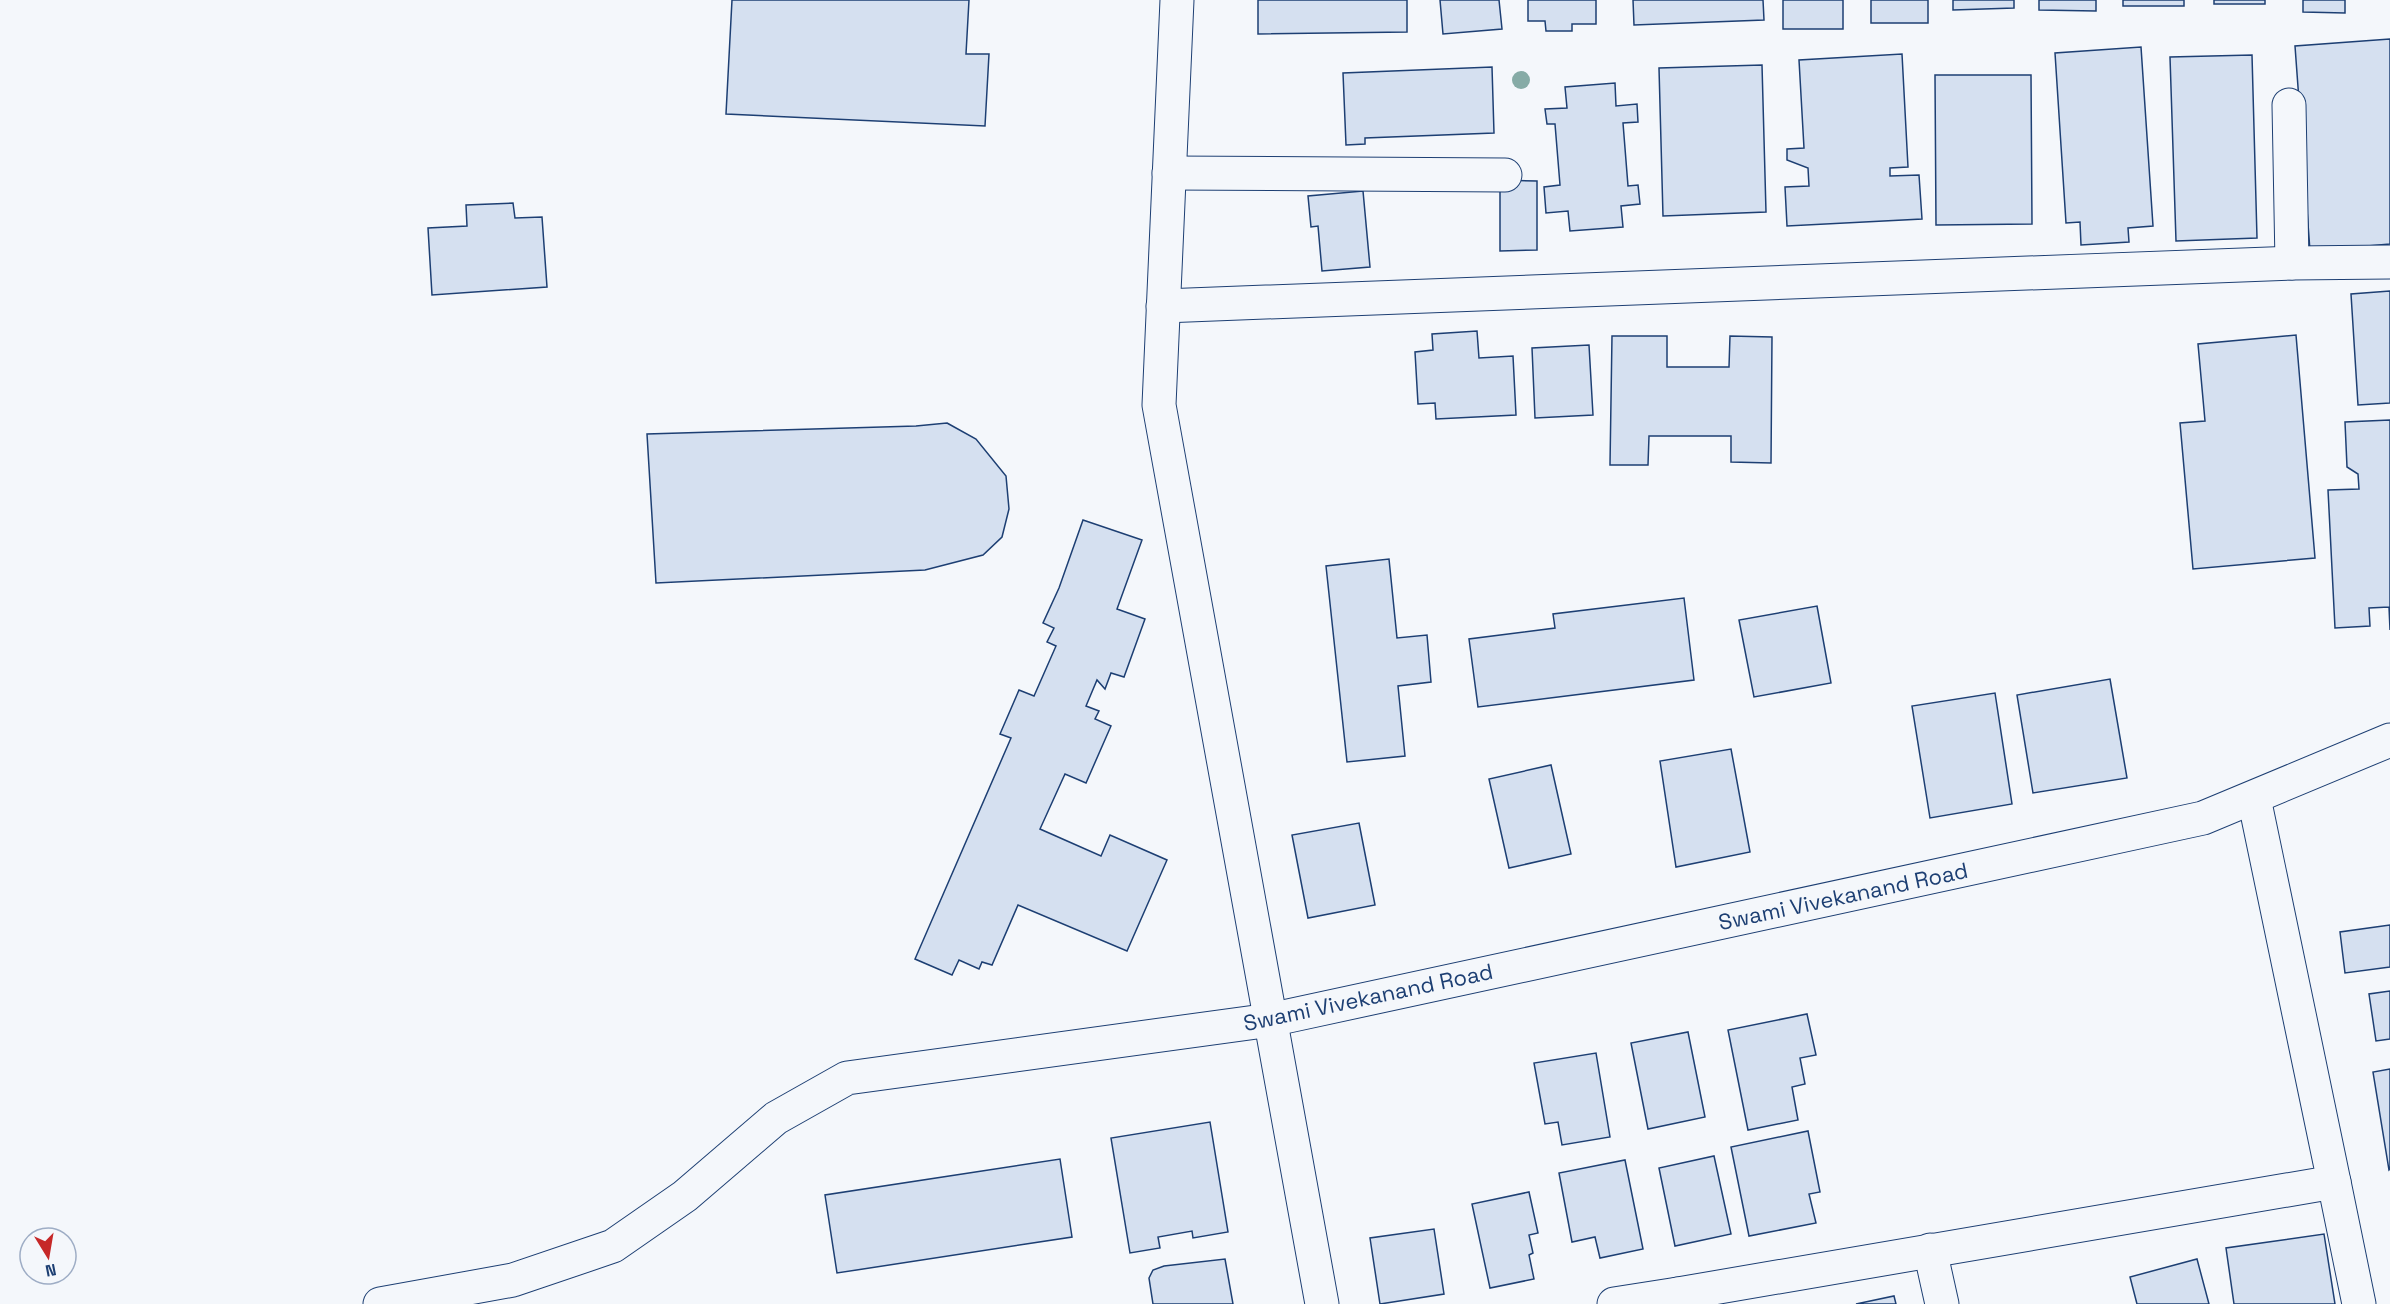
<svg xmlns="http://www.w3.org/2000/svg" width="2390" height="1304" font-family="'Space Grotesk',sans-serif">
  <rect width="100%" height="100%" fill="#f4f7fb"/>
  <g fill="#d5e0f0" stroke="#1d3f73" stroke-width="1.5">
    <polygon points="732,0 969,0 966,54 989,54 985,126 726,114"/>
    <polygon points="1258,0 1407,0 1407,32 1258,34"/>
    <polygon points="1440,0 1499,0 1502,29 1443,34"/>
    <polygon points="1528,0 1596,0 1596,24 1572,24 1572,31 1546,31 1545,21 1528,21"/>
    <polygon points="1633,0 1763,0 1764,20 1634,25"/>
    <rect x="1783" y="0" width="60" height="29"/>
    <rect x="1871" y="0" width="57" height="23"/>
    <polygon points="1953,0 2014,0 2014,8 1953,10"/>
    <polygon points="2039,0 2096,0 2096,11 2039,10"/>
    <rect x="2123" y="0" width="61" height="6"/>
    <rect x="2214" y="0" width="51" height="4"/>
    <polygon points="2303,0 2345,0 2345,13 2303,12"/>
    <polygon points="2390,39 2390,244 2310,251 2295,46"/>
    <polygon points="2141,47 2153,226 2128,228 2129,242 2081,245 2080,222 2066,223 2055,53"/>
    <polygon points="1902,54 1908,167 1890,168 1890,176 1919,175 1922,219 1787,226 1785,187 1809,186 1808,168 1787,160 1787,149 1804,148 1799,60"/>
    <polygon points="2252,55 2257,238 2176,241 2170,57"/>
    <polygon points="1762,65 1766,212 1663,216 1659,68"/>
    <polygon points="1492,67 1494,133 1365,138 1365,144 1346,145 1343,73"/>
    <polygon points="1935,75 2031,75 2032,224 1936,225"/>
    <polygon points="1615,83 1616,106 1637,104 1638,122 1623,123 1628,186 1638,185 1640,204 1621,206 1623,227 1570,231 1568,211 1546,213 1544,187 1560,185 1555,124 1547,124 1545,109 1567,108 1565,87"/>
    <polygon points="1500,180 1537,181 1537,250 1500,251"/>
    <polygon points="1363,191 1370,267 1322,271 1318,226 1311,227 1308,196"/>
    <polygon points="513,203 515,218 542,217 547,287 432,295 428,228 467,226 466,205"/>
    <polygon points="2390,291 2390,403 2358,405 2351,294"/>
    <polygon points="1477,331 1479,358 1513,356 1516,415 1436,419 1435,403 1418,404 1415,352 1433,350 1432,334"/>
    <polygon points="2296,335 2315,558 2193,569 2180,423 2205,421 2198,344"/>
    <polygon points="1612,336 1667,336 1667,367 1729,367 1730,336 1772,337 1771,463 1731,462 1731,436 1649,436 1648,465 1610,465"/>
    <polygon points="1589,345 1593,415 1535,418 1532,348"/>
    <polygon points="2390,420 2390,630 2389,607 2369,608 2370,626 2335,628 2328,490 2359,489 2358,474 2347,467 2345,422"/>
    <polygon points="947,423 976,439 1006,476 1009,509 1002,537 983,555 925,570 656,583 647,434 916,426"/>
    <polygon points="1083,520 1142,540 1117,609 1145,619 1124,677 1111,673 1105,689 1097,680 1086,706 1099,711 1095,719 1111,726 1086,783 1065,774 1040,829 1101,856 1110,835 1167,860 1127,951 1018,905 992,965 982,962 979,969 959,960 952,975 915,959 1011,738 1000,734 1019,690 1034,696 1056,646 1047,642 1054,628 1043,623 1059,588"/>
    <polygon points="1389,559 1397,638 1427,635 1431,682 1398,686 1405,756 1347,762 1326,566"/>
    <polygon points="1684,598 1694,680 1478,707 1469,639 1555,628 1553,614"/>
    <polygon points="1817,606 1831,683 1754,697 1739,620"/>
    <polygon points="2110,679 2127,778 2033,793 2017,695"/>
    <polygon points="1995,693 2012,804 1930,818 1912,706"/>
    <polygon points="1731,749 1750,852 1676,867 1660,761"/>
    <polygon points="1551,765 1571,854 1509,868 1489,779"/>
    <polygon points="1359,823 1375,905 1308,918 1292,835"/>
    <polygon points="2390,925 2390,967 2345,973 2340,932"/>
    <polygon points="2390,991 2390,1039 2376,1041 2369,994"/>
    <polygon points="1807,1014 1816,1055 1800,1058 1805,1084 1792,1087 1798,1120 1748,1130 1728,1030"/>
    <polygon points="1688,1032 1705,1117 1648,1129 1631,1043"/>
    <polygon points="1596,1053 1610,1137 1562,1145 1558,1122 1545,1124 1534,1063"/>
    <polygon points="2390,1069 2390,1169 2389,1170 2373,1072"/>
    <polygon points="1210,1122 1228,1232 1193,1238 1192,1231 1158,1237 1160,1248 1130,1253 1111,1138"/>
    <polygon points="1808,1131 1820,1192 1809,1194 1816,1223 1749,1236 1731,1147"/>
    <polygon points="1714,1156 1731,1234 1675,1246 1659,1168"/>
    <polygon points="1060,1159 1072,1237 837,1273 825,1195"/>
    <polygon points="1625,1160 1643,1249 1600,1258 1595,1237 1572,1242 1559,1173"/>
    <polygon points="1529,1192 1538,1233 1529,1235 1533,1253 1529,1255 1534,1279 1490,1288 1472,1204"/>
    <polygon points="1434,1229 1444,1294 1380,1304 1370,1238"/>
    <polygon points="2324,1234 2335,1304 2234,1304 2226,1248"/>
    <polygon points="1225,1259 1233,1304 1153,1304 1149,1278 1153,1270 1164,1266"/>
    <polygon points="2197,1259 2209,1304 2137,1304 2130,1277"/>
    <polygon points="1894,1296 1896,1304 1856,1304"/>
  </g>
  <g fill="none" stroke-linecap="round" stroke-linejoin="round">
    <defs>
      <g id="minor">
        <polyline points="2289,105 2292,263"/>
        <polyline points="1169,173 1505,175"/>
        <polyline points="1163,306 2292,263 2390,262"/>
        <polyline points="2334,1182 2359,1304"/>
        <polyline points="1930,1250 1942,1304"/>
        <polyline points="1678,1294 2334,1182 2254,798"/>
        <polyline points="1614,1304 1678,1294 1680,1304"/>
      </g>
      <g id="tertiary">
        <polyline points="1177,0 1159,405 1322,1304"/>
        <polyline points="380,1304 513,1280 613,1246 685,1196 776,1118 847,1078 1270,1020 2203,818 2390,740"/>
      </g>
    </defs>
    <use href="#minor" stroke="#1d3f73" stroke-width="35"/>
    <use href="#tertiary" stroke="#1d3f73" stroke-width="35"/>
    <use href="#minor" stroke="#f4f7fb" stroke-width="33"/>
    <use href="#tertiary" stroke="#f4f7fb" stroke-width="33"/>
  </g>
  <circle fill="#86aba6" cx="1521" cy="80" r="9"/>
  <g text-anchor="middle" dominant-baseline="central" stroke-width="4.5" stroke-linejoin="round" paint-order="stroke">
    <g font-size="22" fill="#1d3f73" stroke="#f4f7fb">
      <text transform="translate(1843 896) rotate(-12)">Swami Vivekanand Road</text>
      <text transform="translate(1368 997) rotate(-12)">Swami Vivekanand Road</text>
    </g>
  </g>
  <g transform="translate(48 1256) rotate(169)"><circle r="28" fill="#f4f7fb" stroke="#9eadc5" stroke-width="1.5"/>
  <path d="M0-4.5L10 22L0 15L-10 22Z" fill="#c62828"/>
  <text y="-9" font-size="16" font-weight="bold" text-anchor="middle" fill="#1d3f73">N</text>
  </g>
</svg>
